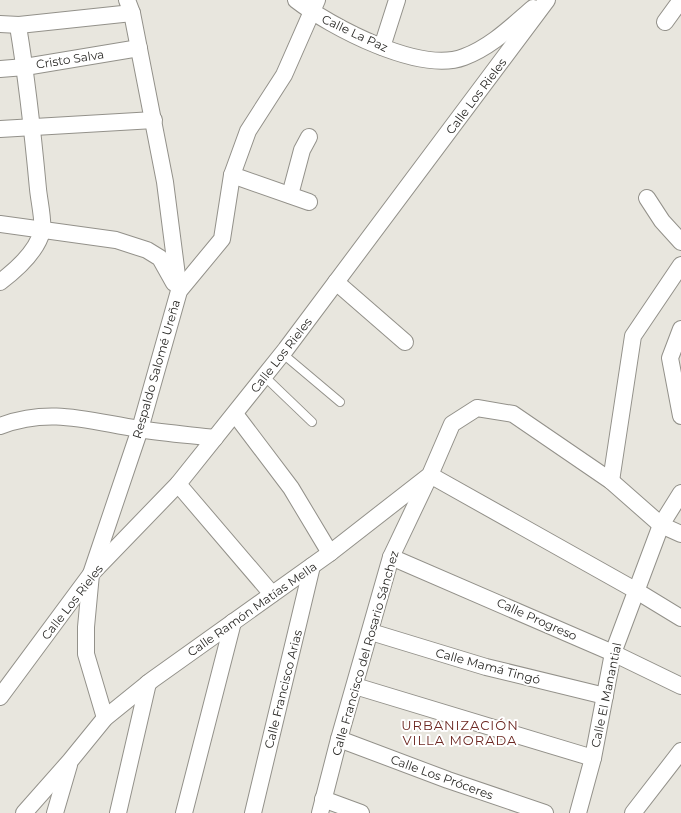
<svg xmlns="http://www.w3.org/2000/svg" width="681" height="813" font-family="Montserrat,sans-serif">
  <rect width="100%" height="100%" fill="#e8e6de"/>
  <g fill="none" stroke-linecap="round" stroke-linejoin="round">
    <defs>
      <g id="lane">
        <polyline points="283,354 340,402"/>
        <polyline points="264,376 312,422"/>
      </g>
      <g id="street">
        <polyline points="127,0 132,13 165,182 179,291"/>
        <path d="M296,0c35,27 124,74 168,57 27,-10 48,-31 69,-49"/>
        <polyline points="665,22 681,0"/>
        <polyline points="0,24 19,25 132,13"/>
        <polyline points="382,47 397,0"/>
        <polyline points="0,69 25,67 139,48"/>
        <polyline points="0,129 154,120"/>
        <polyline points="232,175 309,202"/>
        <polyline points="290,195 302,150 309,137"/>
        <polyline points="647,198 662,221 681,242"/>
        <polyline points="0,224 116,240 147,250 160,258 174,283"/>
        <path d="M0,282c16,-12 37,-31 42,-51 2,-9 -3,-31 -4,-42 -5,-54 -11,-109 -20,-163l1,-1"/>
        <polyline points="336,282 405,342"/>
        <polyline points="681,329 670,358 681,416"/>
        <polyline points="235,414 291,488 330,553"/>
        <path d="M0,426c50,-19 88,-5 139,3 25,4 50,6 76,9"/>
        <polyline points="611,481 633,336 681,265"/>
        <polyline points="178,484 272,594"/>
        <polyline points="391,557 613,653 681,686"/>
        <polyline points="371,632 486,667 605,696"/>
        <polyline points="355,686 593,758"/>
        <polyline points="0,697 91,574 178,484 286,349 547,0"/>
        <polyline points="105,718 86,654 86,627 91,574 140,429 179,291 222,239 232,175 248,131 284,75 317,0"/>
        <polyline points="339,739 448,780 545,813"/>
        <polyline points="323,799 361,813"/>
        <polyline points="24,813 70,761 105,718 152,680 330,553 430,475 452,424 477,408 513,414 611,481 661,525 681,534"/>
        <polyline points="55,813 69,765"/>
        <polyline points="118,813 148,683"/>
        <polyline points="184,813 233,622"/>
        <polyline points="253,813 312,566"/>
        <polyline points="320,813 339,739 391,557 430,475 635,590 681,618"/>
        <polyline points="578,813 593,758 613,653 661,525 681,493"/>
        <polyline points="633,813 681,751"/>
      </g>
    </defs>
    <use href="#lane" stroke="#93918a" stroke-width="10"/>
    <use href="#street" stroke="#93918a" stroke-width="18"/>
    <use href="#lane" stroke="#fff" stroke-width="8"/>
    <use href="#street" stroke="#fff" stroke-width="16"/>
  </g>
  <g text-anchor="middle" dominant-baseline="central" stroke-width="4" stroke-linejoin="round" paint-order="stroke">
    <g font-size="12" fill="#292825" stroke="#fff">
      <text transform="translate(355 33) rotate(25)">Calle La Paz</text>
      <text transform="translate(70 59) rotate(-9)">Cristo Salva</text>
      <text transform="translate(476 96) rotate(-53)">Calle Los Rieles</text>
      <text transform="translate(281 355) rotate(-52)">Calle Los Rieles</text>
      <text transform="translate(156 369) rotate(-74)">Respaldo Salomé Ureña</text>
      <text transform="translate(72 602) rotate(-52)">Calle Los Rieles</text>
      <text transform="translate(252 609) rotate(-35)">Calle Ramón Matías Mella</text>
      <text transform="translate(537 619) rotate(24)">Calle Progreso</text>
      <text transform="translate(365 653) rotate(-74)">Calle Francisco del Rosario Sánchez</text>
      <text transform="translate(488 666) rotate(15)">Calle Mamá Tingó</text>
      <text transform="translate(283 689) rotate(-76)">Calle Francisco Arias</text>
      <text transform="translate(606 695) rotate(-78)">Calle El Manantial</text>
      <text transform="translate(442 777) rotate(20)">Calle Los Próceres</text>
    </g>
    <g font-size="13" letter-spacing="1" fill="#6c2721" stroke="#fff">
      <text x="460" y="725">URBANIZACIÓN<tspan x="460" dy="15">VILLA MORADA</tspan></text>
    </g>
  </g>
</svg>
